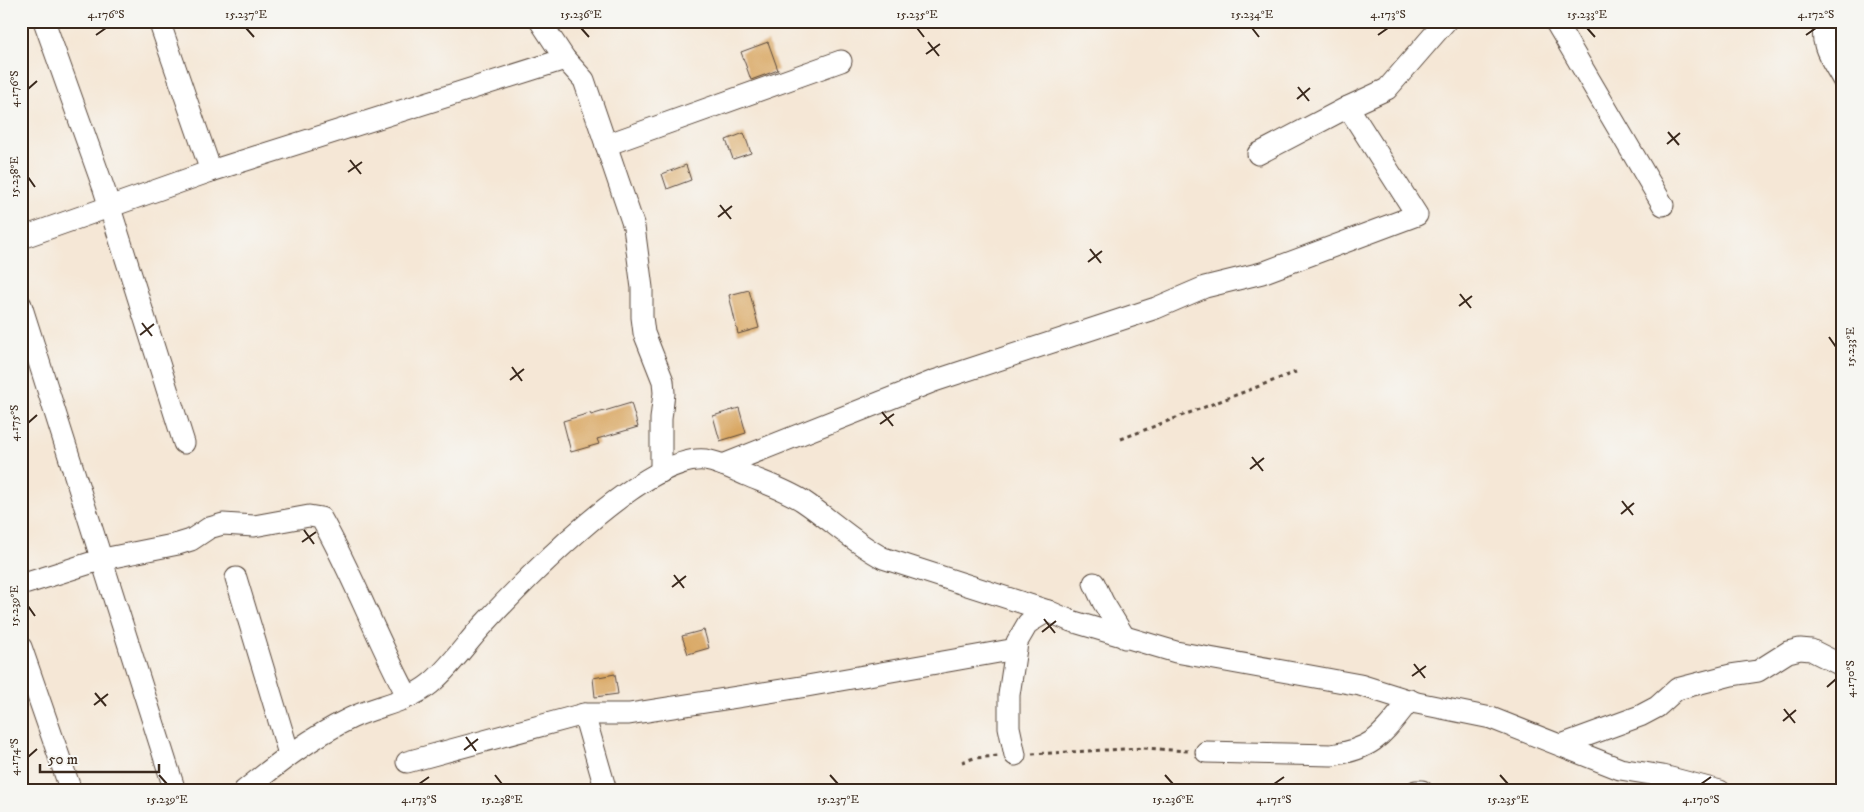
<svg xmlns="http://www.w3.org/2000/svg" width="1864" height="812" font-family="'IM FELL DW Pica',serif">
  <rect width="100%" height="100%" fill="#f6f6f2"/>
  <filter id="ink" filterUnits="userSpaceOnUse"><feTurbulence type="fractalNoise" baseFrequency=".02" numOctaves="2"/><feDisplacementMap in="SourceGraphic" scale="10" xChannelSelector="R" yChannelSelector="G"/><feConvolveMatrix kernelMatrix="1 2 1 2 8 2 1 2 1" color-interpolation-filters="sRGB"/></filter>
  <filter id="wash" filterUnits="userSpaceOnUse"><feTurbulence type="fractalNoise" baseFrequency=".0096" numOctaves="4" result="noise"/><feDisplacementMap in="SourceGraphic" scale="20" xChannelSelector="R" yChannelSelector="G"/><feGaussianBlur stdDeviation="1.12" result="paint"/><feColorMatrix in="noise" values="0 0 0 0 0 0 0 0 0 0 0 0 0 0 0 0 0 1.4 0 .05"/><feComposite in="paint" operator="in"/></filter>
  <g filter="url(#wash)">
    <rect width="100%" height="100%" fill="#f5e7d6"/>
    <g id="blocks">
      <g fill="#d9a764">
        <polygon points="768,42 778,70 751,80 741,52"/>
        <polygon points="744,133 751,153 733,159 726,140"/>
        <polygon points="686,165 691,180 667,189 662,174"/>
        <polygon points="749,290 759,328 738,334 729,295"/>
        <polygon points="631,403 638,427 597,439 599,444 571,452 563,421 590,413 591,415"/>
        <polygon points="739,408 746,433 720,441 713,416"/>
        <polygon points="704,630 709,648 688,654 682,636"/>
        <polygon points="615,674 618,694 595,697 593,678"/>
      </g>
    </g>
  </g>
  <g filter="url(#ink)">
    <use href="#blocks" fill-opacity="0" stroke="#57463a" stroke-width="1"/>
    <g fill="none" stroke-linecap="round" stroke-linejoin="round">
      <defs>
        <g id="minor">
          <polyline points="44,21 104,189 184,443"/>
          <polyline points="159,21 211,171"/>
          <polyline points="540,21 565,59 584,80 634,227 642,288 642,317 644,333 663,381 664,393 661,419 661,472"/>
          <polyline points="1555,21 1663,205"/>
          <path d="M1826,21c-9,22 7,40 17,59"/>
          <polyline points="606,145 841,61"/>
          <polyline points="1258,154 1348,107 1387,89 1446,21"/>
          <polyline points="21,238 211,171 565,59"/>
          <polyline points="21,305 175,791"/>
          <polyline points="723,465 934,381 1156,308 1205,287 1262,273 1417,215 1348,107"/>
          <polyline points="236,578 289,754"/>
          <polyline points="1094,583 1103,602 1125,638"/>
          <path d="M21,585l82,-26 75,-15 13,-4 18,-12 14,-4 31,2 55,-10 12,2c33,58 55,120 87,179"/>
          <polyline points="21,647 71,791"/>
          <polyline points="584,714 606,791"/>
          <polyline points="1561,745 1640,716 1657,707 1677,689 1731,675 1758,671 1788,652 1800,649 1811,650 1843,666"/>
          <path d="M1206,752l126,3c45,-7 51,-22 78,-55"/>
          <polyline points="1015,755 1009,727 1009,695 1017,642 1028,623 1048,611"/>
          <polyline points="407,762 584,714 629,714 807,686 1016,649"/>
          <path d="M244,791c33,-27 67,-54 107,-73 25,-12 57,-16 79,-34 20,-16 37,-42 55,-61 40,-43 161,-169 220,-163 14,2 28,9 41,15 19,8 40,15 57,26 27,18 51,42 80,57l165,53 23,10 105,31 184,33 57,18 74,15 129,51 43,7 57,15"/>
          <polyline points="1416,791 1422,791"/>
        </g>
      </defs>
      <use href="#minor" stroke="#57463a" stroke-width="23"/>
      <g stroke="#57463a" stroke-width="3" stroke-dasharray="4 4" stroke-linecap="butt">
        <polyline points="1121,439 1296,372"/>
        <polyline points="1032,754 1143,748 1188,751"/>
        <polyline points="962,762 974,758 998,756"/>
      </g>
      <use href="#minor" stroke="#fff" stroke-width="21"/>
    </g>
  </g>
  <path fill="none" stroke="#3b2a1e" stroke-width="2" d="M246,28l8,9M581,28l8,9M917,28l7,9M1252,28l7,9M1587,28l8,9M96,35l10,-7M1378,35l10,-7M1806,35l10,-7M928,42l11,14M926,54l14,-10M1298,87l11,14M28,89l9,-8M1297,99l13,-11M1668,132l11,13M1667,144l13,-11M350,160l11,14M348,172l14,-10M28,177l7,10M720,205l11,14M718,217l14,-11M1090,249l11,14M1088,262l14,-11M1460,294l11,14M1459,306l13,-10M142,323l10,13M140,335l14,-11M1829,337l7,10M512,367l10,14M510,380l14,-11M882,412l11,14M28,423l9,-8M880,424l14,-10M1252,457l11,14M1250,469l14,-11M1622,501l11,14M1621,514l13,-11M304,530l10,14M302,542l14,-10M674,575l10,13M672,587l14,-11M28,606l7,10M1044,619l11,14M1042,632l14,-11M1414,664l11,14M1412,676l14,-10M1827,687l9,-8M95,693l11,13M94,705l14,-11M1784,709l11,14M1783,721l13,-11M466,737l10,14M464,750l14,-11M28,757l9,-8M159,775l8,9M495,775l7,9M830,775l8,9M1165,775l8,9M1500,775l8,9M419,784l10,-7M1274,784l10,-7M1701,784l10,-7"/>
  <rect width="1864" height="812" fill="none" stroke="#f6f6f2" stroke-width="55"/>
  <path d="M40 764v8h119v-8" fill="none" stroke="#3b2a1e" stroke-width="2.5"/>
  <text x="48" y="764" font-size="15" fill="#3b2a1e" stroke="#f6f6f2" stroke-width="4" paint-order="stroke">50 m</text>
  <rect x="28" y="28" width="1808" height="756" fill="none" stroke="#3b2a1e" stroke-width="2"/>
  <g font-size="12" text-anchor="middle" fill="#3b2a1e">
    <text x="106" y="18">4.176°S</text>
    <text x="246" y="18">15.237°E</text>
    <text x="581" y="18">15.236°E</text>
    <text x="917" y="18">15.235°E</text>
    <text x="1252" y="18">15.234°E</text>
    <text x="1388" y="18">4.173°S</text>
    <text x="1587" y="18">15.233°E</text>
    <text x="1816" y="18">4.172°S</text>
    <text transform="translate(14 89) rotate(-90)" y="4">4.176°S</text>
    <text transform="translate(14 177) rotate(-90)" y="4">15.238°E</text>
    <text transform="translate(1850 347) rotate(-90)" y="4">15.233°E</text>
    <text transform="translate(14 423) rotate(-90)" y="4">4.175°S</text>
    <text transform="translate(14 606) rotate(-90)" y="4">15.239°E</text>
    <text transform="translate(1850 679) rotate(-90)" y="4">4.170°S</text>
    <text transform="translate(14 757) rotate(-90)" y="4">4.174°S</text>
    <text x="167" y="803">15.239°E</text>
    <text x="419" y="803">4.173°S</text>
    <text x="502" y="803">15.238°E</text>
    <text x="838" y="803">15.237°E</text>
    <text x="1173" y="803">15.236°E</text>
    <text x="1274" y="803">4.171°S</text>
    <text x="1508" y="803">15.235°E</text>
    <text x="1701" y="803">4.170°S</text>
  </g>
</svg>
